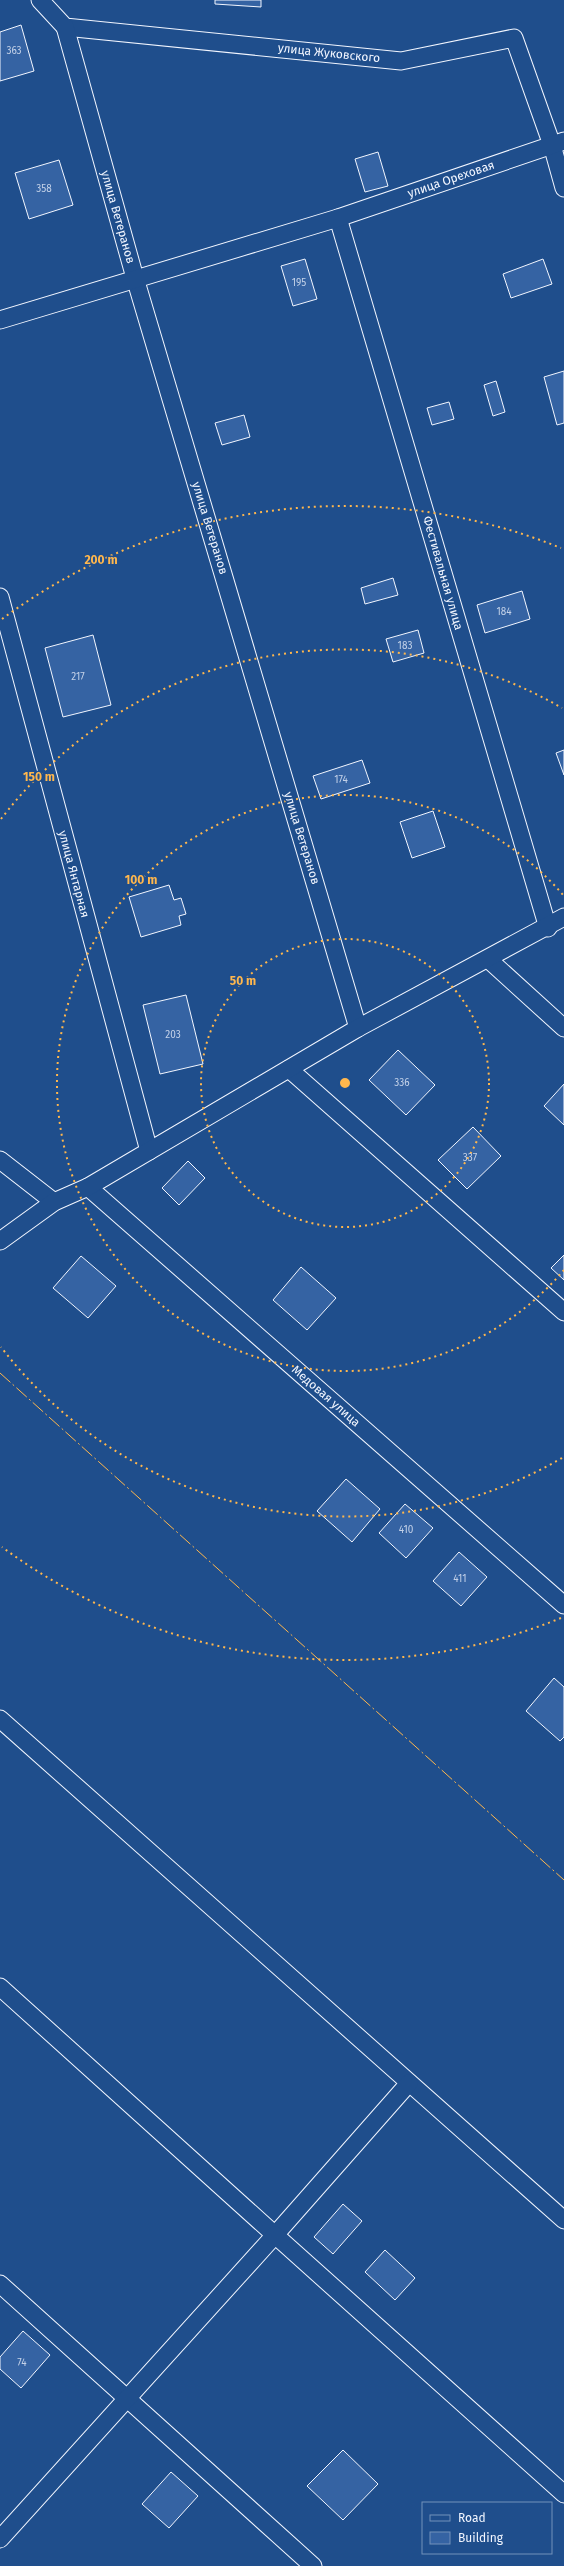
<svg xmlns="http://www.w3.org/2000/svg" width="564" height="2566" font-family="'Fira Sans',sans-serif">
  <rect width="100%" height="100%" fill="#1f4e8c"/>
  <g fill="#3563a3" stroke="#f2f6ff">
    <polygon points="215,0 261,0 261,7 215,4"/>
    <polygon points="21,25 34,71 0,81 0,32"/>
    <polygon points="378,152 388,186 365,192 355,159"/>
    <polygon points="59,160 73,205 29,219 15,173"/>
    <polygon points="305,259 317,299 293,306 281,266"/>
    <polygon points="543,259 552,284 511,298 503,274"/>
    <polygon points="564,371 564,423 557,425 544,377"/>
    <polygon points="496,381 505,412 493,416 484,385"/>
    <polygon points="449,402 454,419 432,425 427,408"/>
    <polygon points="244,415 250,437 222,445 215,423"/>
    <polygon points="393,578 398,595 365,604 361,588"/>
    <polygon points="522,591 530,619 485,633 477,605"/>
    <polygon points="418,630 424,653 393,662 386,639"/>
    <polygon points="93,635 111,705 63,717 45,648"/>
    <polygon points="564,750 564,775 556,753"/>
    <polygon points="362,760 370,783 321,799 313,776"/>
    <polygon points="433,811 445,847 412,858 400,822"/>
    <polygon points="169,885 174,900 181,898 186,914 179,916 181,925 141,937 129,897"/>
    <polygon points="186,995 203,1064 160,1074 143,1005"/>
    <polygon points="398,1050 435,1085 406,1115 369,1080"/>
    <polygon points="564,1084 564,1125 544,1106"/>
    <polygon points="473,1127 501,1156 467,1189 438,1160"/>
    <polygon points="188,1161 205,1178 179,1205 162,1188"/>
    <polygon points="564,1255 564,1280 551,1268"/>
    <polygon points="81,1256 116,1286 88,1318 53,1288"/>
    <polygon points="301,1267 336,1298 307,1330 273,1300"/>
    <polygon points="346,1479 380,1509 352,1542 317,1511"/>
    <polygon points="405,1504 433,1528 406,1558 379,1533"/>
    <polygon points="459,1552 487,1577 461,1606 433,1581"/>
    <polygon points="554,1678 564,1687 564,1737 560,1741 526,1711"/>
    <polygon points="343,2204 362,2221 333,2254 314,2237"/>
    <polygon points="385,2250 415,2278 395,2300 365,2272"/>
    <polygon points="23,2331 50,2355 21,2388 0,2369 0,2357"/>
    <polygon points="343,2450 378,2484 343,2520 307,2486"/>
    <polygon points="171,2472 198,2496 169,2528 142,2504"/>
  </g>
  <g fill="none" stroke-linecap="round" stroke-linejoin="round">
    <defs>
      <g id="street">
        <polyline points="40,0 65,27 401,61 514,38 552,145 564,188"/>
        <polyline points="65,27 135,278 358,1028"/>
        <polyline points="338,218 548,928"/>
        <polyline points="0,320 338,218 564,141"/>
        <polyline points="0,597 149,1151"/>
        <polyline points="488,959 564,1028"/>
        <polyline points="289,1069 564,1312"/>
        <polyline points="0,1160 54,1202"/>
        <polyline points="88,1187 564,1605"/>
        <polyline points="0,1241 54,1202 88,1187 358,1028 564,917"/>
        <polyline points="0,1719 564,2220"/>
        <polyline points="0,1987 275,2235 409,2083"/>
        <polyline points="0,2284 313,2566"/>
        <polyline points="0,2539 275,2235 564,2494"/>
      </g>
    </defs>
    <use href="#street" stroke="#f2f6ff" stroke-width="19"/>
    <use href="#street" stroke="#1f4e8c" stroke-width="17"/>
    <polyline stroke="#ffb74d" stroke-width="1" stroke-dasharray="14 3 2 3" stroke-linecap="butt" points="0,1373 564,1880"/>
  </g>
  <g fill="none" stroke="#ffb74d" stroke-width="2" stroke-dasharray="2 4">
    <circle cx="345" cy="1083" r="144"/>
    <path d="M564 1270A288 288 0 1 1 564 896"/>
    <path d="M562 1458A433 433 0 0 1 1 1347M1 819A433 433 0 0 1 562 708"/>
    <path d="M561 1618A577 577 0 0 1 2 1547M2 619A577 577 0 0 1 561 548"/>
  </g>
  <g text-anchor="middle" dominant-baseline="central" stroke-width="3" stroke-linejoin="round" paint-order="stroke">
    <g font-size="10" fill="#c3d1e8">
      <text x="14" y="51">363</text>
      <text x="44" y="189">358</text>
      <text x="299" y="283">195</text>
      <text x="504" y="612">184</text>
      <text x="405" y="646">183</text>
      <text x="78" y="677">217</text>
      <text x="341" y="780">174</text>
      <text x="173" y="1035">203</text>
      <text x="402" y="1083">336</text>
      <text x="470" y="1158">337</text>
      <text x="406" y="1530">410</text>
      <text x="460" y="1579">411</text>
      <text x="22" y="2363">74</text>
    </g>
    <g font-size="12" fill="#f2f6ff" stroke="#1f4e8c">
      <text transform="translate(329 53) rotate(6)">улица Жуковского</text>
      <text transform="translate(451 179) rotate(-19)">улица Ореховая</text>
      <text transform="translate(118 217) rotate(74)">улица Ветеранов</text>
      <text transform="translate(210 528) rotate(73)">улица Ветеранов</text>
      <text transform="translate(443 573) rotate(74)">Фестивальная улица</text>
      <text transform="translate(302 838) rotate(73)">улица Ветеранов</text>
      <text transform="translate(74 874) rotate(75)">улица Янтарная</text>
      <text transform="translate(326 1396) rotate(41)">Медовая улица</text>
    </g>
  </g>
  <circle cx="345" cy="1083" r="6" fill="#ffb74d" stroke="#1f4e8c" stroke-width="2"/>
  <g font-size="12" text-anchor="middle" font-weight="bold" fill="#ffb74d" stroke="#1f4e8c" stroke-width="3" stroke-linejoin="round" paint-order="stroke">
    <text x="101" y="564">200 m</text>
    <text x="39" y="781">150 m</text>
    <text x="141" y="884">100 m</text>
    <text x="243" y="985">50 m</text>
  </g>
  <rect x="422" y="2502" width="130" height="52" fill="#1f4e8c" stroke="#7391ba"/>
  <rect x="430" y="2515" width="20" height="6" fill="#1f4e8c" stroke="#7391ba"/>
  <text x="458" y="2522" font-size="12" fill="#f2f6ff">Road</text>
  <rect x="430" y="2532" width="20" height="12" fill="#3563a3" stroke="#7391ba"/>
  <text x="458" y="2542" font-size="12" fill="#f2f6ff">Building</text>
</svg>
